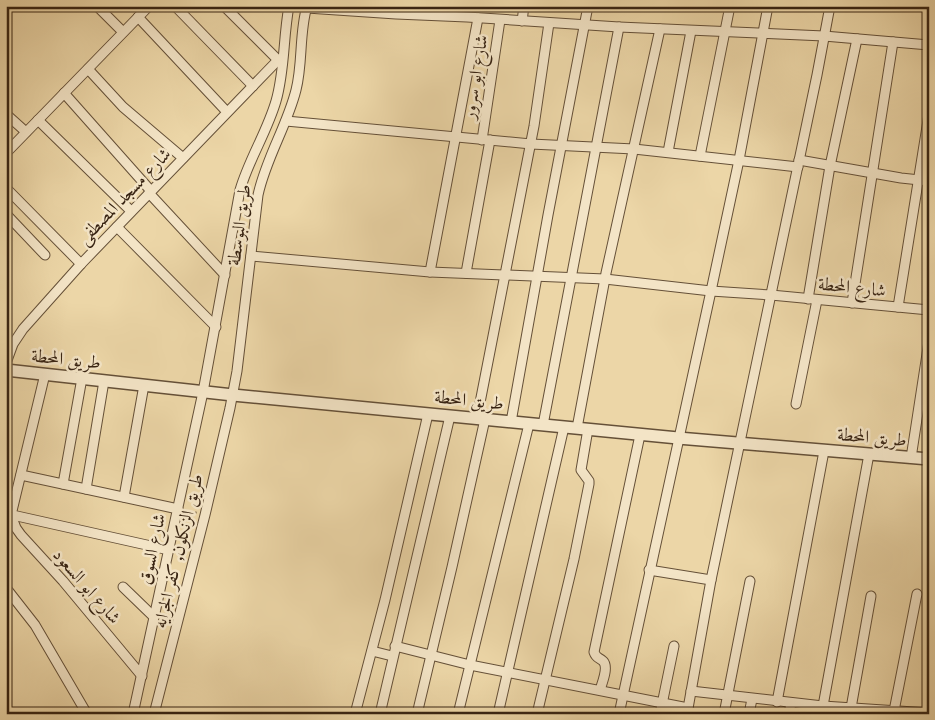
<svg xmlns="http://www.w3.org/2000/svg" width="935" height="720" font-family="'Libre Caslon Text',Amiri,serif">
  <rect width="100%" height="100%" fill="#ecd6a7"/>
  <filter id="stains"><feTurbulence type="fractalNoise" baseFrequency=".004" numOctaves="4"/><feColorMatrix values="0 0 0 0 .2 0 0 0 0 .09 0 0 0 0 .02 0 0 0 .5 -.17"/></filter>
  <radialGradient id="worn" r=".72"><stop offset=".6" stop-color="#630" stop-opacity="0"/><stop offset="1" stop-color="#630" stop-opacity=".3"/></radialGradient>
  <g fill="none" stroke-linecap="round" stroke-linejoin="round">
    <defs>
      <g id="minor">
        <polyline points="97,6 123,32"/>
        <polyline points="175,6 253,86"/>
        <polyline points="224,6 282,64"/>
        <polyline points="307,8 396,14 467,17 619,27 824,36 929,45"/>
        <polyline points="138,17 227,112"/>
        <polyline points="522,21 524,6"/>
        <polyline points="88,69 123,107 183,158"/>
        <polyline points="64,93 151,191"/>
        <polyline points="6,114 26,132"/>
        <polyline points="38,120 131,211"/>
        <polyline points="286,121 531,144 634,149 798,167"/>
        <polyline points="482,140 500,20"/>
        <polyline points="668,152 691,31"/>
        <polyline points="6,153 149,6"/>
        <polyline points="700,156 730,6"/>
        <polyline points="799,160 901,178 929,181"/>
        <polyline points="6,188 81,264"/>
        <polyline points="149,193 225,275"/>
        <polyline points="6,214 45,255"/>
        <polyline points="117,227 216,327"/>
        <polyline points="251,256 430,272 605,279 711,291 771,295 929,310"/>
        <polyline points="430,272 478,18"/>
        <polyline points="466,273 490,140"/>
        <polyline points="808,299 830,166 857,39"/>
        <polyline points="852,303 893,42"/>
        <polyline points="898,307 929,114"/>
        <polyline points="6,363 13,344 23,329 81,264 278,60"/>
        <polyline points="45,374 11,515 16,528 21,535 63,581 142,676"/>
        <polyline points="796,404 817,300"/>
        <polyline points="477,418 534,126 549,23"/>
        <polyline points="511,422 548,215 588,6"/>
        <polyline points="543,425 619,27"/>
        <polyline points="577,428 606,273 660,29"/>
        <polyline points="911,458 929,341"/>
        <polyline points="21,475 178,509"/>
        <polyline points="63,484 82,378"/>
        <polyline points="86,489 104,381"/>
        <polyline points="124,497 144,385"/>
        <polyline points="8,514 169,550"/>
        <polyline points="649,570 711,580"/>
        <polyline points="123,587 154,617"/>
        <polyline points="6,588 35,625 87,714"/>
        <polyline points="395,646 470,665 688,708"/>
        <polyline points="372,651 392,656"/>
        <path d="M600,690c2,-7 9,-23 3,-29 -5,-4 -7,-3 -9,-9l46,-217"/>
        <polyline points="691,691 823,706 929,713"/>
        <polyline points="777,702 824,451"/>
        <polyline points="823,706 869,454"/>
        <polyline points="851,708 871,596"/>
        <polyline points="894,711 917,594"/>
        <path d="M133,714l70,-322 37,-202c9,-31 27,-58 36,-89 9,-31 7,-63 13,-95"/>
        <path d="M154,714l51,-199 25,-107 7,-37 21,-176c8,-37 29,-69 38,-105 7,-27 3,-57 11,-84"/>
        <polyline points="355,714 385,600 428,414"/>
        <polyline points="380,714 450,416"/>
        <polyline points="417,714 452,567 485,419"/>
        <polyline points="458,714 529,424"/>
        <polyline points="498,714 564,427"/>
        <polyline points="537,714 574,559 589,484 589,481 581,470 588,429"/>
        <polyline points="619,714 711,291 739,160 768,6"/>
        <polyline points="660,714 674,646"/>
        <polyline points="687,714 711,580 817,75 830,6"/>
        <polyline points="724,714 750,581"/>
        <polyline points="749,714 752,699"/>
        <polyline points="789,714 791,703"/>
      </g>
      <polyline id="tertiary" points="6,370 233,395 678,438 929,459"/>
    </defs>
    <use href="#minor" stroke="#655038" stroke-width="11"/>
    <use href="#tertiary" stroke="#655038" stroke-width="14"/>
    <polyline stroke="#382413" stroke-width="2" stroke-dasharray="1 2.5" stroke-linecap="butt" points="185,511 198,513"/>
    <use href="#minor" stroke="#f3e4c6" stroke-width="9"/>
    <use href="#tertiary" stroke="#f3e4c6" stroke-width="11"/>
  </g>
  <g text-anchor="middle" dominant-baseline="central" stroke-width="5" stroke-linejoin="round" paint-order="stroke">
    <g font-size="18" fill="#382413" stroke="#f3e4c6">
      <text transform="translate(475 77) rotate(-81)">شارع ابو سرور</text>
      <text transform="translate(124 196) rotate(-46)">شارع مسجد المصطفى</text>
      <text transform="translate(239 225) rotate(-82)">طريق البوسطة</text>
      <text transform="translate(852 287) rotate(6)">شارع المحطة</text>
      <text transform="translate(66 359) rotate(6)">طريق المحطة</text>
      <text transform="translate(469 400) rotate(6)">طريق المحطة</text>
      <text transform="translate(872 437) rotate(5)">طريق المحطة</text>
      <text transform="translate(152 549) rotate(-78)">شارع السوق</text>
      <text transform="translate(178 551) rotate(-76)">طريق الزنكلون, كفر الجرايه</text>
      <text transform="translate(87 586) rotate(49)">شارع ابو السعود</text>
    </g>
  </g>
  <rect width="935" height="720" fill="none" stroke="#ecd6a7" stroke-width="25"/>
  <rect x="8" y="8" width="920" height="705" fill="none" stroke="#382413" stroke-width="2.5"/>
  <rect x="12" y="12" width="910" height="695" fill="none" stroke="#382413"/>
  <rect width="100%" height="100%" filter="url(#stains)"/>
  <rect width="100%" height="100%" fill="url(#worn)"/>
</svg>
